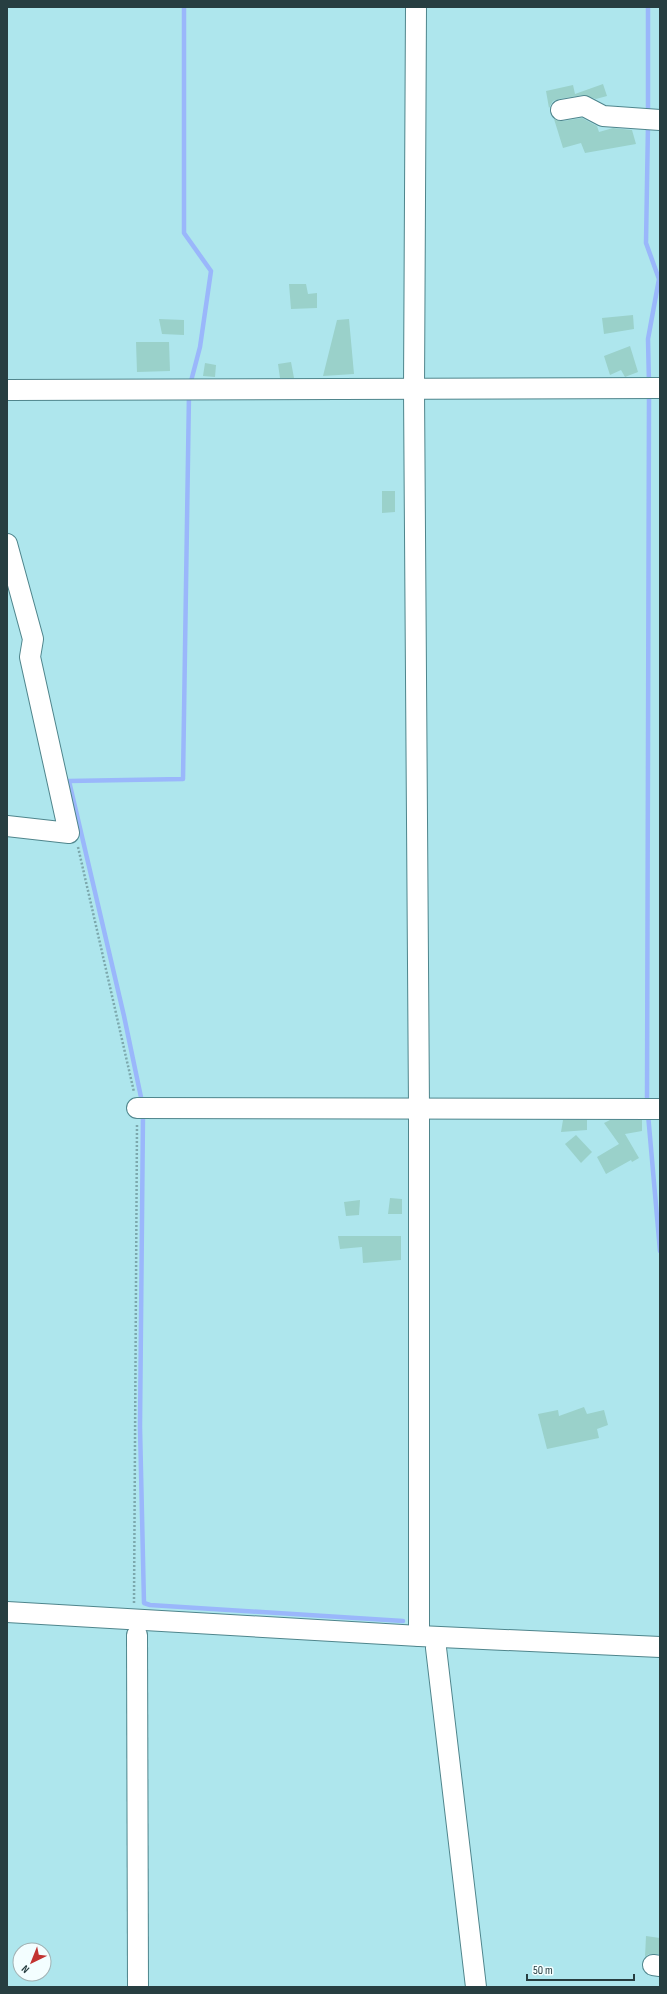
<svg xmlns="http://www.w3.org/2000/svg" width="667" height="1994" font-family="'Sofia Sans Condensed',sans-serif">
  <rect width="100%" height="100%" fill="#aee6ed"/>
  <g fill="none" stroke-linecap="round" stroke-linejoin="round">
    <g stroke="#9ab7fb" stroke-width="4.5">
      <polyline points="184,7 184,233 211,271 200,347 190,385"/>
      <polyline points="648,7 648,115"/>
      <polyline points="648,125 646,243 659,279 648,339 649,384"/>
      <polyline points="142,1102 124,1016 69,781 183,779 189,394"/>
      <polyline points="647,1104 649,394"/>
      <polyline points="143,1114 140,1427 144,1603 150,1605 403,1621"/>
      <polyline points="648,1114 660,1251"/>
    </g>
  </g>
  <g fill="#9ad1ca">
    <polygon points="603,84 607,96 596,99 583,95 559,99 553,101 549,108 546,91 573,85 575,94"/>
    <polygon points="582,118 597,126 599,132 613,128 632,130 636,144 585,153 581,143 563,148 554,119 563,121"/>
    <polygon points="289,284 306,284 308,294 317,293 317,308 291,309"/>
    <polygon points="633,315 634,329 604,334 602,318"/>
    <polygon points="159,319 184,320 184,335 162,334"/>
    <polygon points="349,319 354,374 323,376 337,320"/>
    <polygon points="136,342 169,342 170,371 137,372"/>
    <polygon points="630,346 638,372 625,377 621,370 610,375 604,356"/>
    <polygon points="291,362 294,378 280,378 278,364"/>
    <polygon points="205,363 216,365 215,377 203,376"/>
    <polygon points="382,491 395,491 395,512 382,513"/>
    <polygon points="563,1120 587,1120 587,1130 561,1132"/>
    <polygon points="610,1120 642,1120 642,1131 625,1134 639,1158 632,1162 631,1160 606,1174 597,1157 619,1144 604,1123"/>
    <polygon points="576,1135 592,1152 581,1163 565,1144"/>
    <polygon points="390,1198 402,1199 402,1214 388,1214"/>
    <polygon points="360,1200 359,1215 346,1216 344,1202"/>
    <polygon points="338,1236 401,1236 401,1260 363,1263 362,1247 340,1249"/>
    <polygon points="584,1407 587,1414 604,1410 608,1425 597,1429 599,1438 547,1449 538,1414 558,1410 559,1416"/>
    <polygon points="646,1936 660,1938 660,1954 649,1954 645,1957"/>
  </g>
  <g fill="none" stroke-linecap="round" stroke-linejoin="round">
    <defs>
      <g id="minor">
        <polyline points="416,7 414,390 419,1108 419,1636"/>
        <polyline points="561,110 584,106 603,116 660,120"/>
        <polyline points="7,390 660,388"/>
        <polyline points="7,544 33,639 30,657 69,833 7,826"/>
        <polyline points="137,1108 660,1109"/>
        <polyline points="7,1612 419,1636 660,1647"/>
        <polyline points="137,1635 138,1987"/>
        <polyline points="436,1648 476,1987"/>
        <polyline points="653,1965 660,1966"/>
      </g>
    </defs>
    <use href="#minor" stroke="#4f858c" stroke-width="22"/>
    <g stroke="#7ca8ad" stroke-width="2.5" stroke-dasharray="2 2" stroke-linecap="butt">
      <polyline points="78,847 134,1092"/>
      <polyline points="134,1603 137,1124"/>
    </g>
    <use href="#minor" stroke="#fff" stroke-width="20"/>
  </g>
  <rect width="667" height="1994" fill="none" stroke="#273e41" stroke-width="16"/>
  <g transform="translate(32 1962) rotate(223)"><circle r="19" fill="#f3feff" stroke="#a1b1b3"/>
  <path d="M0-3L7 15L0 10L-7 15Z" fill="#c23331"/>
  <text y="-6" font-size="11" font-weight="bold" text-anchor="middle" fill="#273e41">N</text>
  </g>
  <path d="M527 1974v6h107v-6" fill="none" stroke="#273e41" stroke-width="2"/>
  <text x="533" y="1974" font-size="12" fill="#273e41" stroke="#f3feff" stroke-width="3" paint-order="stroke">50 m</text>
</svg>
